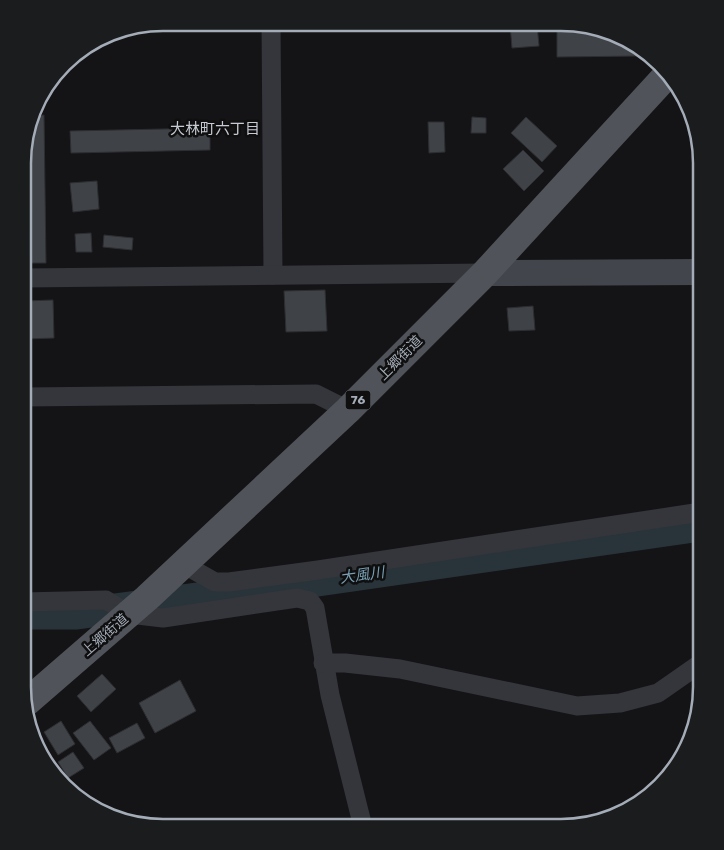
<svg xmlns="http://www.w3.org/2000/svg" width="724" height="850" font-family="Rubik,'Noto Sans JP',sans-serif">
  <rect width="100%" height="100%" fill="#141416"/>
  <g fill="none" stroke-linecap="round" stroke-linejoin="round">
    <polyline stroke="#29343a" stroke-width="31" points="23,614 77,614 219,595 701,526"/>
  </g>
  <g fill="#3f4246" stroke="#2d2e32">
    <polygon points="510,24 537,24 539,46 512,48"/>
    <polygon points="596,30 638,46 638,56 557,57 557,31"/>
    <polygon points="44,115 46,263 25,263 25,136 33,116"/>
    <polygon points="472,117 486,118 486,133 471,133"/>
    <polygon points="526,117 557,146 542,162 511,133"/>
    <polygon points="428,122 444,122 445,152 429,153"/>
    <polygon points="210,128 210,150 71,153 70,131"/>
    <polygon points="523,150 544,171 524,191 503,169"/>
    <polygon points="97,181 99,209 73,212 70,183"/>
    <polygon points="91,233 92,252 76,252 75,234"/>
    <polygon points="104,235 133,238 132,250 103,247"/>
    <polygon points="325,290 327,331 286,332 284,291"/>
    <polygon points="53,300 54,338 24,339 24,301"/>
    <polygon points="533,306 535,330 509,331 507,308"/>
    <polygon points="102,674 116,689 91,712 77,696"/>
    <polygon points="180,680 196,711 155,733 139,703"/>
    <polygon points="61,721 75,744 58,755 44,732"/>
    <polygon points="90,721 111,748 94,760 73,733"/>
    <polygon points="137,723 145,738 117,753 109,738"/>
    <polygon points="73,752 84,768 68,778 58,762"/>
  </g>
  <g fill="none" stroke-linecap="round" stroke-linejoin="round">
    <g stroke="#34363b" stroke-width="19">
      <polyline points="271,23 273,275"/>
      <polyline points="24,278 485,273"/>
      <polyline points="24,397 316,394 348,410"/>
      <polyline points="183,564 215,582 229,582 318,570 701,512"/>
      <polyline points="23,602 106,600 129,614 163,618 297,598 310,601 315,608 330,695 363,827"/>
      <polyline points="323,663 345,663 400,669 577,706 620,703 658,693 701,663"/>
    </g>
    <polyline stroke="#42454b" stroke-width="26" points="485,273 701,272"/>
    <polyline stroke="#50535a" stroke-width="28" points="27,702 147,598 348,410 485,273 666,76"/>
  </g>
  <g text-anchor="middle" dominant-baseline="central" stroke-width="5" stroke-linejoin="round" paint-order="stroke">
    <rect fill="#0f0f10" stroke="#777d85" stroke-width="1" x="345.5" y="390.5" width="25" height="19" rx="4"/>
    <g font-size="12" font-weight="bold" fill="#a4acb7">
      <text x="358" y="400">76</text>
    </g>
    <g font-size="14" fill="#a4acb7" stroke="#0f0f10">
      <text transform="translate(400 358) rotate(-45)">上郷街道</text>
      <text transform="translate(105 635) rotate(-41)">上郷街道</text>
    </g>
    <g font-size="15" fill="#c6cad2" stroke="#0f0f10">
      <text x="215" y="129">大林町六丁目</text>
    </g>
    <g font-size="15" font-style="italic" fill="#799fb4" stroke="#0f0f10">
      <text transform="translate(362 575) rotate(-8)">大風川</text>
    </g>
  </g>
  <path d="M0 0H724V850H0ZM163 31H561A132 132 0 0 1 693 163V687A132 132 0 0 1 561 819H163A132 132 0 0 1 31 687V163A132 132 0 0 1 163 31Z" fill="#1b1c1d" fill-rule="evenodd"/>
  <path fill="none" stroke="#a4acb7" stroke-width="2.5" d="M163 31H561A132 132 0 0 1 693 163V687A132 132 0 0 1 561 819H163A132 132 0 0 1 31 687V163A132 132 0 0 1 163 31Z"/>
</svg>
